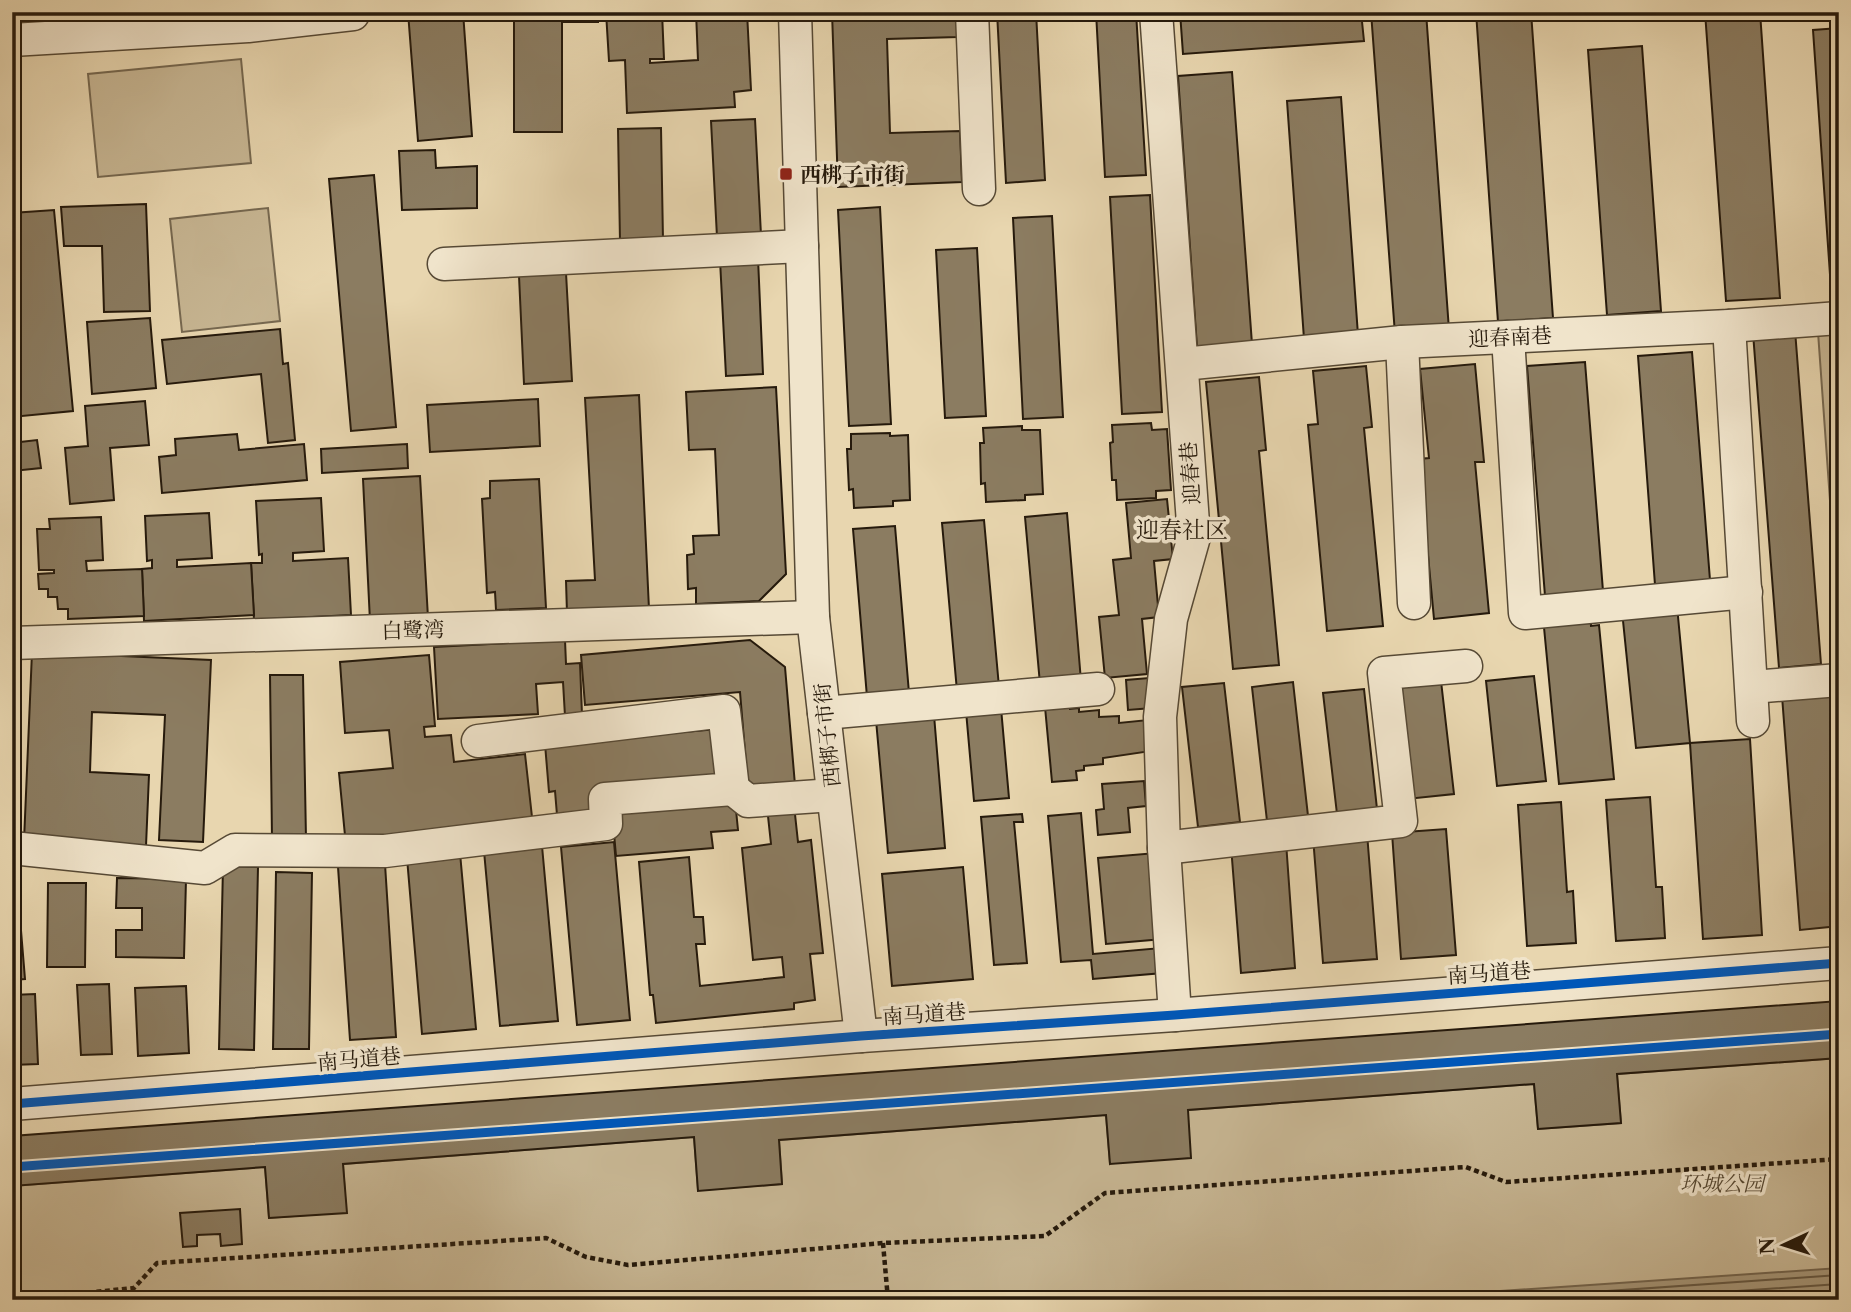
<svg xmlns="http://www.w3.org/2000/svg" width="1851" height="1312" font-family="'Libre Caslon Text','Noto Serif SC',serif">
  <rect width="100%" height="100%" fill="#e8d6af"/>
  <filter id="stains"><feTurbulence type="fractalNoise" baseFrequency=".00286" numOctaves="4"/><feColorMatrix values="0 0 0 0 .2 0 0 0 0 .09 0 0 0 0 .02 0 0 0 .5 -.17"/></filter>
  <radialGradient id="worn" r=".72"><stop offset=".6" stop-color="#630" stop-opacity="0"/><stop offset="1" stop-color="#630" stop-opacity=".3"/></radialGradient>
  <g fill="#c7b693" stroke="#766850" stroke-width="2">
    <polygon points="241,59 251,163 98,177 88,74"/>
    <polygon points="268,208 280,321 182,332 170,219"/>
    <polygon points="1839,330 1839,627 1818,332"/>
    <polygon points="1839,1058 1839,1300 12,1300 12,1186 265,1167 269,1218 346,1212 343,1164 694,1137 698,1190 782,1184 779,1140 1106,1115 1110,1164 1188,1110 1534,1084 1538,1129 1621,1123 1617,1074"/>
  </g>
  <polygon fill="#a69678" stroke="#73644d" stroke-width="2" points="1839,1268 1839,1300 1397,1300 1397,1298"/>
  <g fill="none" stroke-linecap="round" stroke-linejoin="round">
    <g stroke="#665842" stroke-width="2">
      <polyline points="1479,1300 1839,1275"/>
      <polyline points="1608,1300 1839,1284"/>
      <polyline points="1764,1300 1839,1295"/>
    </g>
  </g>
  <g fill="#8b7c61" stroke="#261a0c" stroke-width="2">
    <polygon points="60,12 135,12 135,13 60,18"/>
    <polygon points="408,12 463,12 472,136 418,141"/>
    <polygon points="539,12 598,12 598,22 562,22 562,132 514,132 514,17 539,17"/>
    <polygon points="606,12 662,12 664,59 650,59 650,63 698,60 696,12 747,12 751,90 734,92 735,107 627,113 625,60 609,61"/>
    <polygon points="832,12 957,12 958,37 887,39 890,133 960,131 962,182 838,187"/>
    <polygon points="997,12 1036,12 1045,180 1006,183"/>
    <polygon points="1096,12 1136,12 1146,175 1105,177"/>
    <polygon points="1180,12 1361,12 1364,41 1183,54"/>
    <polygon points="1371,12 1426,12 1449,330 1395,334"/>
    <polygon points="1476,12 1531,12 1553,318 1498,322"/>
    <polygon points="1705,12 1760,12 1780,298 1726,301"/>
    <polygon points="1839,28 1839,288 1831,289 1813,30"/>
    <polygon points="1642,46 1661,311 1607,315 1588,50"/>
    <polygon points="1232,72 1252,344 1197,347 1178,76"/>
    <polygon points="1341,97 1358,335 1304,339 1287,101"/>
    <polygon points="755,119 761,235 717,237 711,121"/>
    <polygon points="661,128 663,240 620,241 618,129"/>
    <polygon points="435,150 436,168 477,166 477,208 402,210 399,151"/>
    <polygon points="374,175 396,427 351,431 329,179"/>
    <polygon points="1150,195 1162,412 1122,414 1110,197"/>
    <polygon points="146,204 150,311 104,312 102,246 64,246 61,207"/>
    <polygon points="880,207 891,424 849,426 838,210"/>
    <polygon points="54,210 73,411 12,417 12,213"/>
    <polygon points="1052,216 1063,417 1023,419 1013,218"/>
    <polygon points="977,248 986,416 945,418 936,250"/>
    <polygon points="758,258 763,374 726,376 720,260"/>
    <polygon points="566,273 572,381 524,384 519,276"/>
    <polygon points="150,318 156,388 92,394 87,322"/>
    <polygon points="280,329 283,364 288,363 295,440 268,443 261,374 167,384 162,340"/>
    <polygon points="1795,330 1821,664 1779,668 1753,333"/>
    <polygon points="1692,352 1710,580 1655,585 1638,356"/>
    <polygon points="1585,362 1603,591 1545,596 1527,366"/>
    <polygon points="1475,364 1484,462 1475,462 1489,613 1434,619 1419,459 1429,458 1420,369"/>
    <polygon points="1366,366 1372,427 1364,428 1383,626 1327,631 1308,425 1318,424 1313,371"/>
    <polygon points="1259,377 1266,450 1259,451 1279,665 1233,669 1206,382"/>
    <polygon points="776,387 786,574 759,601 696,604 696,588 688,589 687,555 694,554 693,536 719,535 715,449 689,450 686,392"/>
    <polygon points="639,395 649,609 567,613 566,581 595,580 585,398"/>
    <polygon points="538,399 540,446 430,452 427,405"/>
    <polygon points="145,401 149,445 110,448 114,500 70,504 65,448 88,446 85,406"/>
    <polygon points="1151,423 1152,430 1167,429 1171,490 1156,491 1156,498 1117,500 1116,480 1112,480 1110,443 1113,442 1112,425"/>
    <polygon points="1022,426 1022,430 1040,430 1043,494 1025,495 1025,500 986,502 985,483 981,484 980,443 984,443 983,428"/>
    <polygon points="890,433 890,436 908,435 910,500 893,501 893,506 854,508 853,489 849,490 847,449 851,449 851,434"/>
    <polygon points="237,434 239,450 304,444 307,480 162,493 159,457 176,455 175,439"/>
    <polygon points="37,440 41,468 13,471 12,443"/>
    <polygon points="407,444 408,468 322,473 321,449"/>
    <polygon points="420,476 428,618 370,621 363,479"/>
    <polygon points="539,479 546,608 496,610 495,592 487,593 482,499 490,498 490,481"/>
    <polygon points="321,498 324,551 293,553 293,561 348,558 351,615 254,620 251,563 262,563 262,554 259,555 256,501"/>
    <polygon points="1167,499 1173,559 1154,561 1159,617 1142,619 1147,674 1105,678 1099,617 1119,615 1113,560 1131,558 1126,503"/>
    <polygon points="209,513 212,558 177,560 177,567 251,563 254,615 144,621 142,569 152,568 152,560 147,561 145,516"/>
    <polygon points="1067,513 1081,681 1040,684 1025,517"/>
    <polygon points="101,517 103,560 86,561 87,571 142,569 144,616 68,619 68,609 58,609 57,597 48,597 48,589 39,589 38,574 54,573 54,570 39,570 37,529 50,529 49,519"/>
    <polygon points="984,520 999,687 957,691 942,523"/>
    <polygon points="895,526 909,693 867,697 853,529"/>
    <polygon points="1677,606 1690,743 1636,748 1622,611"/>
    <polygon points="1590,612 1591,626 1599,625 1614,779 1559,784 1543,617"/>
    <polygon points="565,640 566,664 580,663 582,715 565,716 563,682 536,684 538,714 438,719 434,647"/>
    <polygon points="750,640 785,667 795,785 748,789 740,692 585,705 581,655"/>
    <polygon points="32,652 211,660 203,842 159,840 165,715 92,712 90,772 149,775 146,846 24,841"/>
    <polygon points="429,655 435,726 424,727 425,737 451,735 454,762 525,754 533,826 346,846 339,773 393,768 389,730 345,733 340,662"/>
    <polygon points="270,675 303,675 306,839 272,840"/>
    <polygon points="1534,676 1546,781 1497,786 1486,681"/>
    <polygon points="1149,678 1152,708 1128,710 1126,680"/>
    <polygon points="1441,681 1454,794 1407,799 1393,687"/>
    <polygon points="1293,682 1308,816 1267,821 1252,687"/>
    <polygon points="1224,683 1240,822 1198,827 1182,687"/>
    <polygon points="1364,689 1377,809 1337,814 1323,693"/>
    <polygon points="1839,691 1839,926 1800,930 1782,696"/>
    <polygon points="1070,704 1070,709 1079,708 1079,712 1099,710 1099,717 1119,716 1119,723 1148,720 1151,751 1103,758 1103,764 1084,766 1084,770 1076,771 1077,780 1052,782 1045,707"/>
    <polygon points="1001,708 1009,798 974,801 966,711"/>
    <polygon points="934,715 945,848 888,853 876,720"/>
    <polygon points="718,729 722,777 600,811 557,815 555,791 549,792 545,744"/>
    <polygon points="1750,739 1762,935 1703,939 1690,743"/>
    <polygon points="1144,781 1146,806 1128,808 1130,832 1098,835 1096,810 1104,809 1102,784"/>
    <polygon points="1650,797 1656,887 1662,887 1665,938 1616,941 1606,800"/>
    <polygon points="735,800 738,830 711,832 713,848 616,856 612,811"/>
    <polygon points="1561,802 1567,892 1573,891 1576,943 1527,946 1518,805"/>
    <polygon points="794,805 798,842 811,840 823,953 810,954 815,1000 794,1003 794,1009 656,1023 653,995 650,995 639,862 689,857 694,917 703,917 705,944 696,944 700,986 784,977 782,957 753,960 742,848 771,844 767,807"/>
    <polygon points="1081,813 1093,954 1161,948 1163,973 1093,979 1091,960 1061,962 1048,816"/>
    <polygon points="1022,814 1023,822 1014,822 1027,963 994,965 981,817"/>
    <polygon points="1446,829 1456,955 1401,959 1392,833"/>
    <polygon points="1367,833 1377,959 1323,963 1313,837"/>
    <polygon points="614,842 630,1020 577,1025 561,847"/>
    <polygon points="1286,842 1295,968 1241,973 1231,846"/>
    <polygon points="542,846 558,1021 500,1026 484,851"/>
    <polygon points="460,853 476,1029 422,1034 407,858"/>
    <polygon points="1156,853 1163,939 1106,944 1098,858"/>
    <polygon points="385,864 396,1037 350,1040 338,867"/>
    <polygon points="223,866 258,867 254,1050 219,1049"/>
    <polygon points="963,867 973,979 892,986 882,874"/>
    <polygon points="276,872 312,873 309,1049 273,1049"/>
    <polygon points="117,878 186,879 184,958 116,957 116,930 142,930 142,908 116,908"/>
    <polygon points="12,882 17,882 25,979 12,980"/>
    <polygon points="48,883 86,883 85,967 47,967"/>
    <polygon points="109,984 112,1054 81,1055 77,985"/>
    <polygon points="186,986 189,1053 138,1056 135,988"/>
    <polygon points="35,994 38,1064 12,1065 12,995"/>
    <polygon points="1839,1001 1839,1058 1617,1074 1621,1123 1538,1129 1534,1084 1188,1110 1191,1158 1110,1164 1106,1115 779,1140 782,1184 698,1191 694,1137 343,1164 347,1213 269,1218 265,1167 12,1186 12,1136"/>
    <polygon points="240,1209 242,1244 221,1246 220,1234 197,1235 197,1246 183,1247 180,1213"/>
  </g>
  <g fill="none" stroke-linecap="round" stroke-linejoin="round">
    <defs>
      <g id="minor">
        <polyline points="795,12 813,617 861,1036"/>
        <polyline points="972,12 979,189"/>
        <polyline points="1156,12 1194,537 1171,619 1160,717 1164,848 1175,1015"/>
        <polyline points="12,40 248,26 353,14 353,12"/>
        <polyline points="444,264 802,246"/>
        <polyline points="1729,326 1753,721"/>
        <polyline points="1508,337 1525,613 1746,592"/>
        <polyline points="1402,342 1414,603"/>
        <polyline points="1183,364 1402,342 1729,326 1839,318"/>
        <polyline points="12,643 813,617"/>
        <polyline points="1752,687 1839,680"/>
        <polyline points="824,713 1098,689"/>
        <polyline points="733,789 748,801 833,795"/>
        <polyline points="12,848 205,868 235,850 385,851 606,824 605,799 733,789 724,711 478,741"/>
        <polyline points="1164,848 1401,821 1384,673 1466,666"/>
        <polyline points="12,1104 861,1036 1175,1015 1839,963"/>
      </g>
    </defs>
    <use href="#minor" stroke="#564935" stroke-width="35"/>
    <g stroke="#261a0c" stroke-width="4.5" stroke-dasharray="5 3.5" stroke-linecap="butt">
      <polyline points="883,1243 888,1300"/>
      <polyline points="12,1297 26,1299 134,1288 157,1263 546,1238 586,1257 628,1265 883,1243 1045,1236 1105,1193 1466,1167 1506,1182 1839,1159"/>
    </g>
    <use href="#minor" stroke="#f0e4cb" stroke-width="32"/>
    <defs>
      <g id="cycleway">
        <polyline points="12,1104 861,1036 1175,1015 1839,963"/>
        <polyline points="12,1167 1839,1034"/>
      </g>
    </defs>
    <use href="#cycleway" stroke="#f0e4cb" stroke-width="13"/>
    <use href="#cycleway" stroke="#0057b8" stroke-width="9"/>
  </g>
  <rect fill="#8f2418" stroke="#f0e4cb" stroke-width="2.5" x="779" y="167" width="14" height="14" rx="3.5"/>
  <g text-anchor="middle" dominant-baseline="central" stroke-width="7" stroke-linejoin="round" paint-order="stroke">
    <g font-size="21" font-weight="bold" fill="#261a0c" stroke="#f0e4cb" text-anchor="start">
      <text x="800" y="174">西梆子市街</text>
    </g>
    <g font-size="21" fill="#261a0c" stroke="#f0e4cb">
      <text transform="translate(1510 337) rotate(-3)">迎春南巷</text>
      <text transform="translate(1190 473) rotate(-94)">迎春巷</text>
      <text transform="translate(413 630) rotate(-2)">白鹭湾</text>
      <text transform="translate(827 735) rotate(-96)">西梆子市街</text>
      <text transform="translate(1489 973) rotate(-4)">南马道巷</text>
      <text transform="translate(924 1014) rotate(-4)">南马道巷</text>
      <text transform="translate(359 1059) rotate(-5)">南马道巷</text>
    </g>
    <g font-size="21" font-style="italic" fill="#564934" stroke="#f0e4cb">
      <text x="1722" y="1183">环城公园</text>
    </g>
    <g font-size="23" fill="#261a0c" stroke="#f0e4cb">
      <text x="1182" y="530">迎春社区</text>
    </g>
  </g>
  <rect width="1851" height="1312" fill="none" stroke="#e8d6af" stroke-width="42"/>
  <rect x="14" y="14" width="1823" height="1284" fill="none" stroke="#261a0c" stroke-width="3.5"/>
  <rect x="21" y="21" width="1809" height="1270" fill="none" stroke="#261a0c" stroke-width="2"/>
  <g transform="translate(1784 1245) rotate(266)" stroke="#f0e4cb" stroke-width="5" paint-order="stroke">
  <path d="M0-5L12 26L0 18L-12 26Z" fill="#261a0c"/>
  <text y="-10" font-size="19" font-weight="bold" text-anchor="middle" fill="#261a0c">N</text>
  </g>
  <rect width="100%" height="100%" filter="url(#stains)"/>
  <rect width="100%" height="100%" fill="url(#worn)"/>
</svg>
